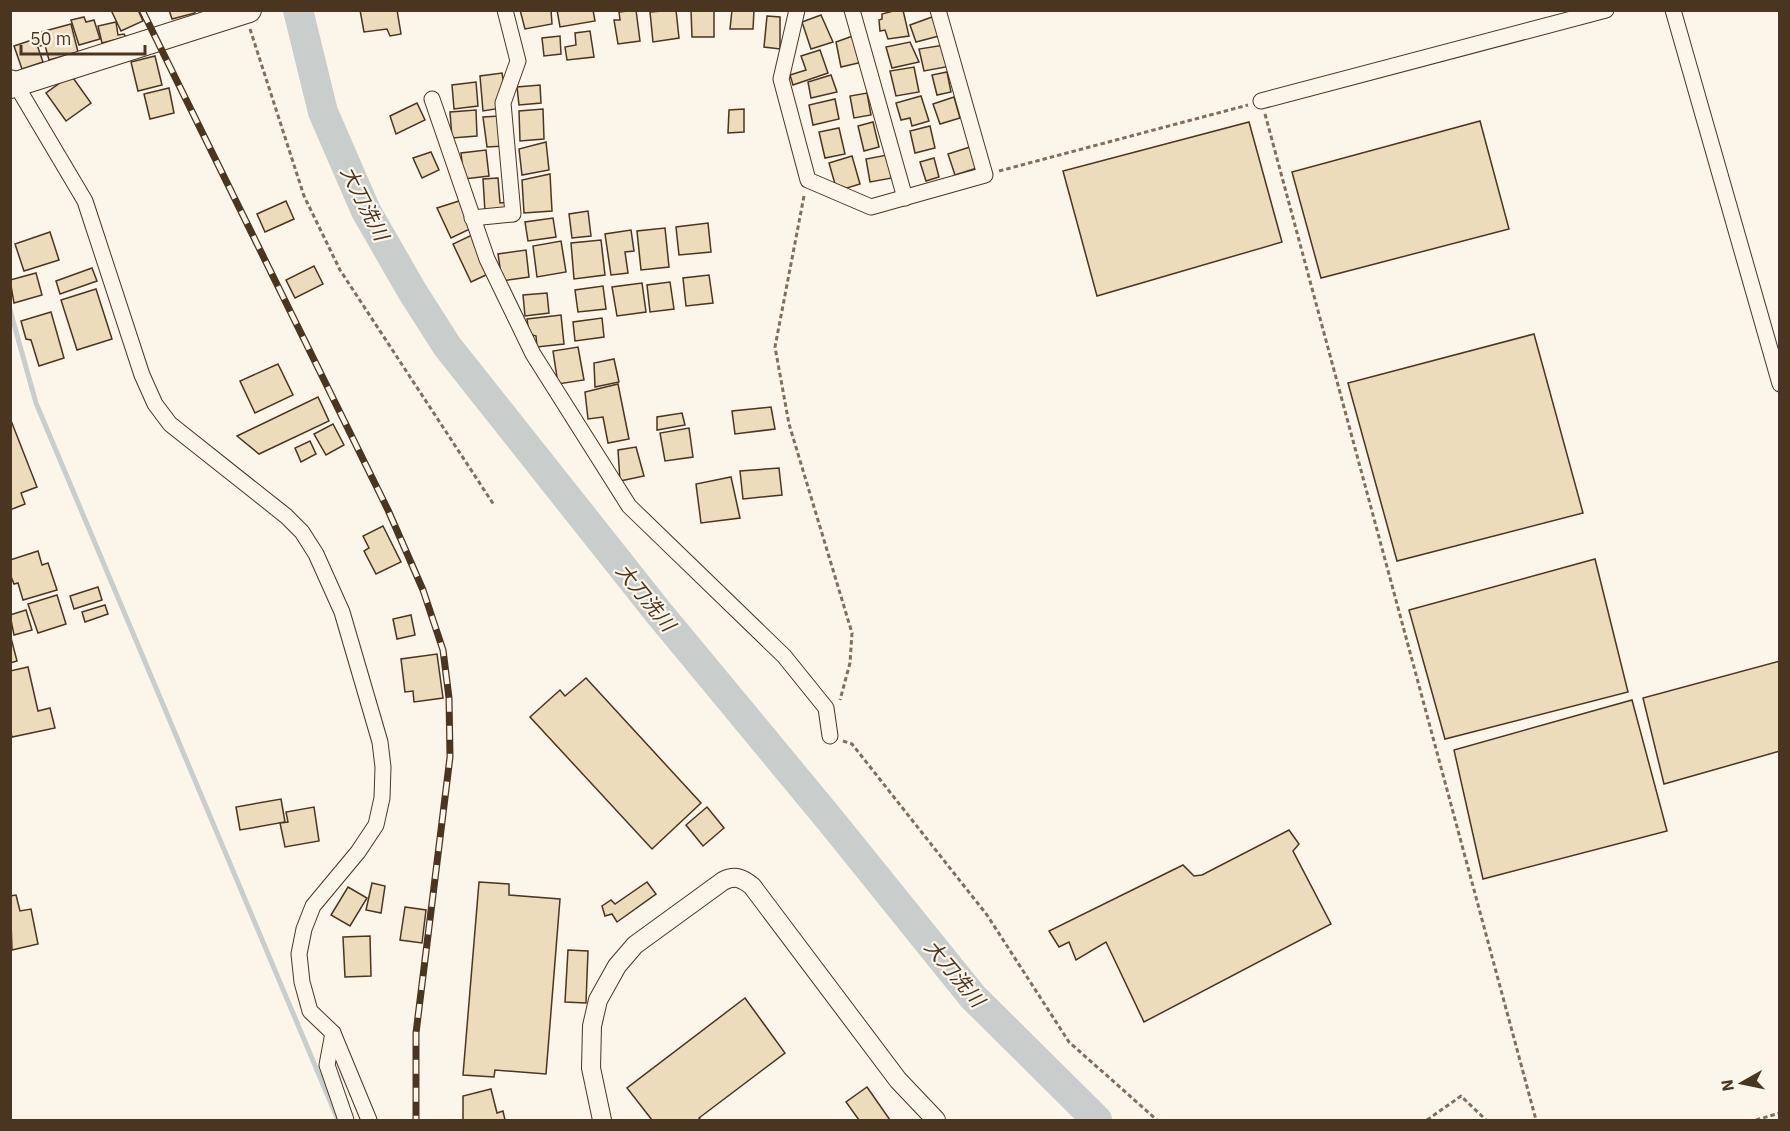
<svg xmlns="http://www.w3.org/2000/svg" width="1790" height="1131" font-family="'IBM Plex Sans','Noto Sans JP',sans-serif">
  <rect width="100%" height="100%" fill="#fbf6e9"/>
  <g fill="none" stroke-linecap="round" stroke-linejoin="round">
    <polyline stroke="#c9cecd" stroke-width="5" points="10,310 36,403 338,1120"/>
    <polyline stroke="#c9cecd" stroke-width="30" points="298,10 323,112 366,211 412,291 447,346 658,612 831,821 973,997 1097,1120"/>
  </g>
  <g fill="#ecdcbc" stroke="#4a3520" stroke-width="1.5">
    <polygon points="111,10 138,10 143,21 121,31"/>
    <polygon points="169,10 195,10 195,13 172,19"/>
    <polygon points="360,10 397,10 401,34 390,36 387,29 364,32"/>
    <polygon points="520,10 551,10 552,24 525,29"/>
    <polygon points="557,10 593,10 595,21 560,27"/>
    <polygon points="636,10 640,41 618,44 614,20 620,20 619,12"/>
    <polygon points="676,10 679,38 653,42 650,12"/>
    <polygon points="691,10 714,10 714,37 692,37"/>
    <polygon points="732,10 754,10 753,29 730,29"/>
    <polygon points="897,10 903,10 909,36 888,39 885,30 880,31 879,20 882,19 882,14"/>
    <polygon points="821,15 833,42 811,49 802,22"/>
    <polygon points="767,16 780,17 780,49 764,47"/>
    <polygon points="84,17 86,22 94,20 100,39 79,45 71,20"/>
    <polygon points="932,17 939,36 916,42 910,25"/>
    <polygon points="116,22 118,35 124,34 126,37 102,43 98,26"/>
    <polygon points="71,24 78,52 49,60 45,45 40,46 38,39 43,37 41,32"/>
    <polygon points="590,31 594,57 567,60 565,47 576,45 575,33"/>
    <polygon points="861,33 871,60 841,67 836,42"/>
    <polygon points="560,36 561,54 544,56 542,38"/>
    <polygon points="35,39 43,62 22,69 14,46"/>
    <polygon points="910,42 919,62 892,68 886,47"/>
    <polygon points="944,45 951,66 924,71 919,49"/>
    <polygon points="820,50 828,73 793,85 790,75 806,70 801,56"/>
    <polygon points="155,56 162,85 138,91 131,62"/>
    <polygon points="914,67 919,92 896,96 890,71"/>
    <polygon points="947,72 951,92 937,95 932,75"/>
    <polygon points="502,73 508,107 483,111 480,76"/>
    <polygon points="71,75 91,103 66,121 46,93"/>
    <polygon points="831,75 837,92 811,98 808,82"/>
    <polygon points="476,82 478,106 454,109 452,85"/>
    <polygon points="540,85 541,103 519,105 517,87"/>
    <polygon points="169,88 174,113 150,119 144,94"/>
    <polygon points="867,93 871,115 854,118 850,96"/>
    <polygon points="921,96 929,121 912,126 910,118 901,120 896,103"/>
    <polygon points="954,97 960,118 940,124 933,104"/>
    <polygon points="835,99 839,119 813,125 809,105"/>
    <polygon points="417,103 425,120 396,134 390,116"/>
    <polygon points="543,109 544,139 520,141 519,111"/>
    <polygon points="744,109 744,132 728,133 729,110"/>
    <polygon points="476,110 477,136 452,138 450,112"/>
    <polygon points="500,116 504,146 487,147 483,117"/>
    <polygon points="1480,121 1509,229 1321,278 1292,172"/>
    <polygon points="873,122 879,147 864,151 858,126"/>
    <polygon points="1249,122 1282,242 1097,296 1063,171"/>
    <polygon points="930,126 935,148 915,153 910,131"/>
    <polygon points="839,128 845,154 825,158 819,132"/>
    <polygon points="546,142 549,170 522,175 519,149"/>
    <polygon points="970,147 977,168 955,175 948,154"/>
    <polygon points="486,150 489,176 464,179 461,153"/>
    <polygon points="431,152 439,170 422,178 413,158"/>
    <polygon points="887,155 892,178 870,182 866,159"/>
    <polygon points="852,156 860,184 847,188 835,184 829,163"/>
    <polygon points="934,158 939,177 926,181 920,162"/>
    <polygon points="550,174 552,211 524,213 522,180"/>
    <polygon points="498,178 500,203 509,202 510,210 485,212 483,179"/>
    <polygon points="286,201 294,219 265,232 257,214"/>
    <polygon points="459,201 472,228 451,238 437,208"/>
    <polygon points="588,211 591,236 572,238 569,214"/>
    <polygon points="553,218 556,237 528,241 525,222"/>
    <polygon points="708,223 711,252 679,255 676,227"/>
    <polygon points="665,228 669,267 641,270 637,231"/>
    <polygon points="631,230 634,251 625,252 628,273 611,275 605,234"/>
    <polygon points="50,232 59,260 24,271 15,244"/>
    <polygon points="472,235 488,274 471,282 453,244"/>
    <polygon points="601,240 605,275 574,279 571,243"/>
    <polygon points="561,241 566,272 537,277 533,246"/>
    <polygon points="526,250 529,277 502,281 498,254"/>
    <polygon points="314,266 323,284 295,298 286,280"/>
    <polygon points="92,268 97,281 60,294 56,281"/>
    <polygon points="36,273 42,295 14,303 10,280"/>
    <polygon points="709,275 713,303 686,306 683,278"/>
    <polygon points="670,282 674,309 650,312 647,285"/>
    <polygon points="642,283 646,312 617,316 612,287"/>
    <polygon points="603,286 606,309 578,312 575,290"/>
    <polygon points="96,289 112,339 77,350 61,300"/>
    <polygon points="547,293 549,313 525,316 523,295"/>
    <polygon points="51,312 64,358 39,366 31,340 26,339 21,321"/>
    <polygon points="561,315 564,344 537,347 536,336 529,334 527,319"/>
    <polygon points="602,318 604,337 575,341 573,322"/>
    <polygon points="1534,334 1583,513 1397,561 1348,383"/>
    <polygon points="578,347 584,380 558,384 553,351"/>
    <polygon points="614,359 619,382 595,387 594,363"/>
    <polygon points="278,364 293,395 255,413 240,381"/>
    <polygon points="618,384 629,439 608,443 603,417 588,419 585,392"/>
    <polygon points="318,397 329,421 259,454 237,436"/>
    <polygon points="771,407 775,429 735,434 732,411"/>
    <polygon points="682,413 685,425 657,430 657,417"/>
    <polygon points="10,418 37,487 21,493 25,504 10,510"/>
    <polygon points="333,424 344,445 326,455 314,434"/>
    <polygon points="689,428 693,457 665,461 660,433"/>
    <polygon points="310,441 316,454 301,462 295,448"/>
    <polygon points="636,447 644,476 620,481 618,450"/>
    <polygon points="779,468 782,495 743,499 740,471"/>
    <polygon points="731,477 740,518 701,523 696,484"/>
    <polygon points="383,526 401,562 376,574 364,551 369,548 363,536"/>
    <polygon points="38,551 42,565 48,563 57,590 23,600 18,583 14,584 10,574 10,560"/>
    <polygon points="1595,559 1628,692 1445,739 1409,610"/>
    <polygon points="98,587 102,600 74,609 70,596"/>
    <polygon points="57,595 66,624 38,633 28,604"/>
    <polygon points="105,605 108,614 85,622 82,612"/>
    <polygon points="26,610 32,630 14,635 10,615"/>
    <polygon points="411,615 415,635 397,639 393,619"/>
    <polygon points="10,634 17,661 10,663"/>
    <polygon points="437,654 443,698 414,702 413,691 405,692 401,659"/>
    <polygon points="1780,661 1780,751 1664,784 1643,698"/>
    <polygon points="28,667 38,711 50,708 55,728 12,737 10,729 10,671"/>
    <polygon points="586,678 701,803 652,849 530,717 560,690 565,696"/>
    <polygon points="1632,700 1667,831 1483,879 1454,750"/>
    <polygon points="281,799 285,822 240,830 236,807"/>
    <polygon points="314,807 319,841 285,847 280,823 288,822 286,812"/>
    <polygon points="707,807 724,828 703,846 686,825"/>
    <polygon points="1289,830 1299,844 1293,851 1331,924 1144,1022 1106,942 1076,960 1069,942 1059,947 1049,931 1183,865 1194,876 1202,875"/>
    <polygon points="479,882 509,884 509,895 560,899 546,1074 495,1070 494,1077 463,1075"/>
    <polygon points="647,882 656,894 617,922 612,914 605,916 602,906 611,900 615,904"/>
    <polygon points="372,883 385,886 381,913 366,910"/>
    <polygon points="348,887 367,898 350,926 331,915"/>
    <polygon points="16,895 20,911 31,909 38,944 12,950 10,896"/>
    <polygon points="405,907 426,910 422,943 400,940"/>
    <polygon points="370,936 371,976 345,977 343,937"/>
    <polygon points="568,950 588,951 586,1003 565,1002"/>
    <polygon points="745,998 785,1053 699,1118 701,1120 652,1120 627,1088"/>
    <polygon points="867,1087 890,1120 859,1120 846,1102"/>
    <polygon points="491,1089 497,1113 503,1111 505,1120 463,1120 463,1096"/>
  </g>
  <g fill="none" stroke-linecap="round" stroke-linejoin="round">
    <defs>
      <g id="minor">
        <polyline points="797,10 781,79 808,180 871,207 985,175 938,10"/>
        <polyline points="852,10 905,198"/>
        <polyline points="1673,10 1780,384"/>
        <polyline points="12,78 85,201 142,375 155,404 170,424 286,516 302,532 316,554 342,612 380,742 383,767 382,798 376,825 358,852 313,906 304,929 299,954 302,982 310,1011 333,1033 369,1120"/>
        <polyline points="432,99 487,259 533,354 629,506 784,656 826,708 830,736"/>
        <polyline points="1261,101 1606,10"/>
        <polyline points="472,218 513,214 503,103 518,61 505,10"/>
        <polyline points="333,1033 327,1065 346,1120"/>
      </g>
      <path id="tertiary" d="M602,1120l-11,-52 1,-42 6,-26 19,-34 18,-21 88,-64c12,-6 19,-3 29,5l146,194 38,40"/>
      <polyline id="primary" points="10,86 249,10"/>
    </defs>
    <use href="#minor" stroke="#4a3520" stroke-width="17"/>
    <use href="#tertiary" stroke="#4a3520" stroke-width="20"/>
    <use href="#primary" stroke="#4a3520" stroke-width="26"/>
    <g stroke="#7f6f5c" stroke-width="3" stroke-dasharray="4.5 3" stroke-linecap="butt">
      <polyline points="250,29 304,196 340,270 494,505"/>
      <polyline points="1265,114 1536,1120"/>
      <polyline points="999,171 1248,105"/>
      <polyline points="804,196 775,347 789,424 852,633 850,663 840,700"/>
      <polyline points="843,741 852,744 987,915 1069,1042 1157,1120"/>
      <polyline points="1427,1120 1461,1096 1486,1120"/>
      <polyline points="1756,1120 1780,1113"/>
    </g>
    <use href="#minor" stroke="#fbf6e9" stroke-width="15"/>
    <use href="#tertiary" stroke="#fbf6e9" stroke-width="18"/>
    <use href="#primary" stroke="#fbf6e9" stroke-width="24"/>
    <defs>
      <polyline id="rail" points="142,10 388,510 423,590 443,650 449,698 450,757 416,1033 416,1120"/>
    </defs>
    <use href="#rail" stroke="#4a3520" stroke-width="7"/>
    <use href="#rail" stroke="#fbf6e9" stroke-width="4.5" stroke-dasharray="14" stroke-linecap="butt"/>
  </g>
  <g text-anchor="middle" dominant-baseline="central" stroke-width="4.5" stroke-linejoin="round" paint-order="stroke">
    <g font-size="20" font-style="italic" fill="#4a3520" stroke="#fbf6e9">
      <text transform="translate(365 203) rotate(63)">大刀洗川</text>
      <text transform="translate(646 597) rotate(51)">大刀洗川</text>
      <text transform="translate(955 973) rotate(50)">大刀洗川</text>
    </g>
  </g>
  <rect width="1790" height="1131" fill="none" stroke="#4a3520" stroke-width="24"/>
  <g transform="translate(1742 1083) rotate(261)" stroke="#fbf6e9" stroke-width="4.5" paint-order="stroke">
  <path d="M0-4.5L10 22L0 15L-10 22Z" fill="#4a3520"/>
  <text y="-9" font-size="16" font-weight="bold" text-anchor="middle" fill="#4a3520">N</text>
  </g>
  <path d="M21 45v9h124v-9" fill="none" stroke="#4a3520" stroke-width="3"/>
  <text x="30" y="45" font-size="18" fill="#4a3520" stroke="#fbf6e9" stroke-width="4.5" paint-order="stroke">50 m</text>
</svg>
